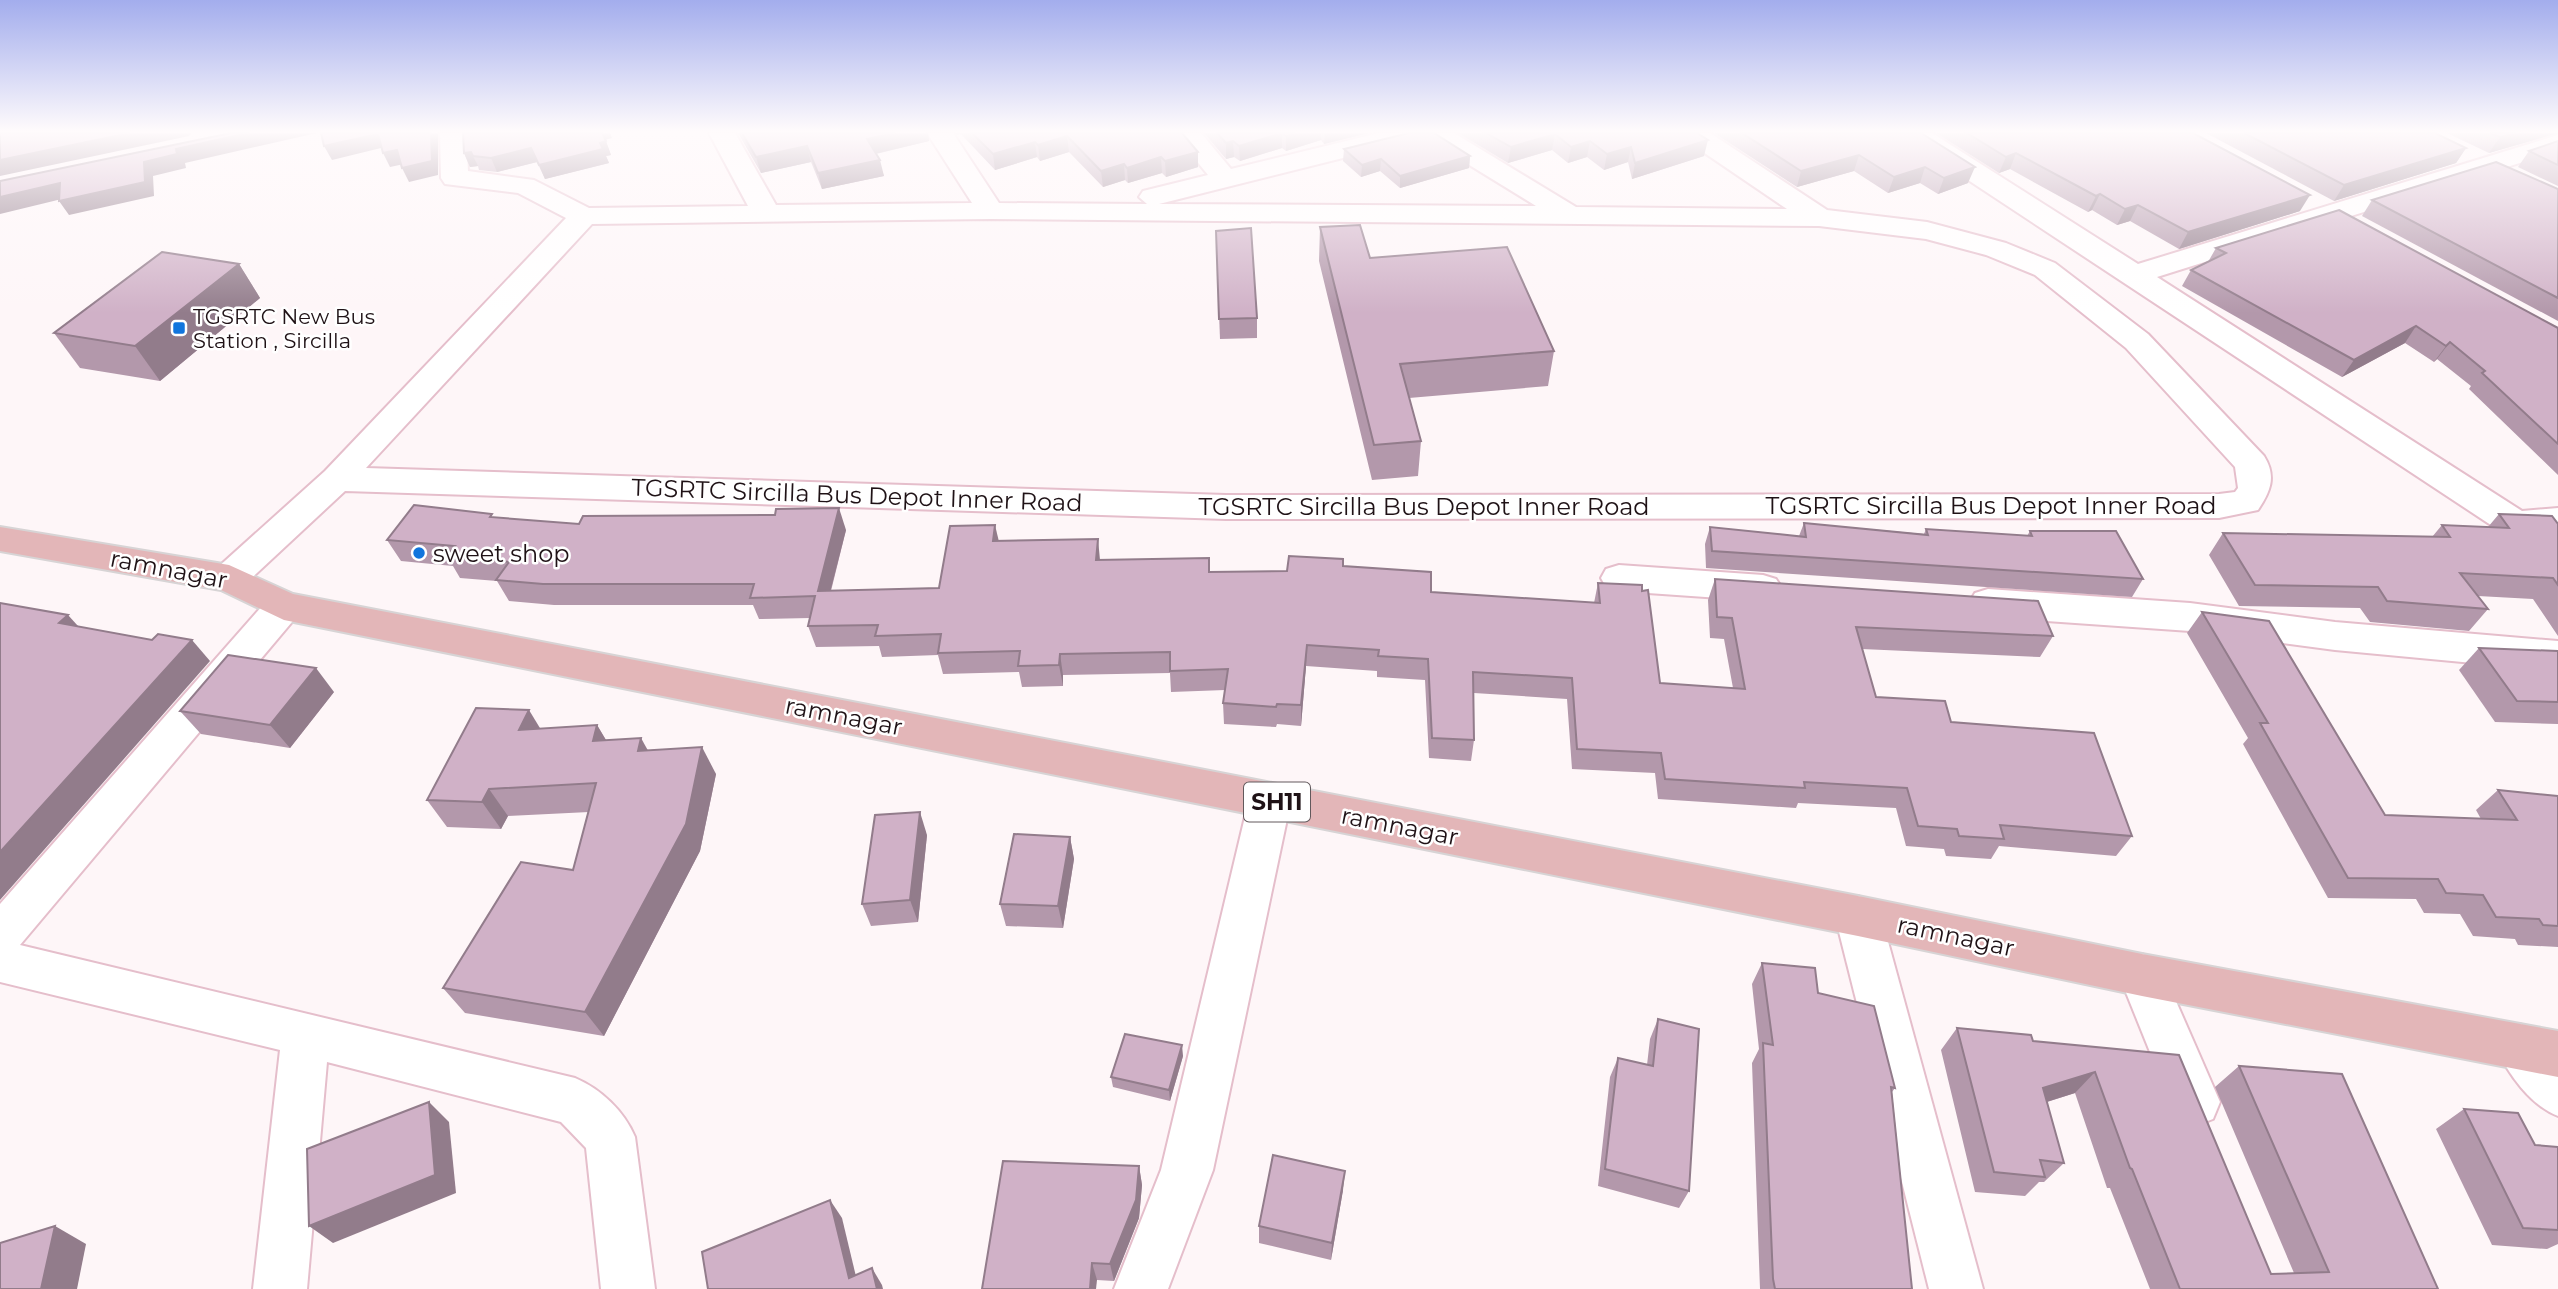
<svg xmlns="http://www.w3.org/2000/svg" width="2558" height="1289" font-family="Montserrat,sans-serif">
  <rect width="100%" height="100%" fill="#fef6f8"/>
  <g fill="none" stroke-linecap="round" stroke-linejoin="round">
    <defs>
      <g id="street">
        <path d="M440,133h26l2,38 66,9 55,28 159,-2 -39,-73h26l41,72 196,-2 -45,-70h26l46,70 148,1 -8,-7 4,-6 65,-16 -34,-42h27l30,36 148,-36h75l122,74 211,2 -103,-70 -4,-6h30l117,77 100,12 79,21 49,20 93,71 116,122c13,21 6,36 -6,54l-39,8 -993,1 -881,-28 -103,96 -13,4 -13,-4 -5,-9 5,-9 109,-98 241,-253 -48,-25 -73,-9 -4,-6zM1423,133l4,6 109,67 -377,-2 260,-65zM991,219l828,7 107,13 60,16 49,20 91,73 109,119 3,21 -3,4 -16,2 -993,1 -860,-27 226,-244z"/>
        <polygon points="1902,133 1932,133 2138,264 2558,135 2558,151 2157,277 2522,511 2558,508 2558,532 2516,536 2503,533 1906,139"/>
        <polygon points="1619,565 1763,575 1776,579 1782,588 1776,597 1763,601 1619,591 1606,587 1601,578 1606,569"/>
        <polygon points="1988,589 2190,603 2335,622 2558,641 2558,671 2335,650 2190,631 1988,617 1975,613 1969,603 1975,593"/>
        <path d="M284,592l13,4 6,10 -6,10 -277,329 555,133c26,11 49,33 60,59l20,152h-54l-15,-141 -25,-26 -234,-60 -20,227h-54l27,-239 -280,-68v-78l271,-308z"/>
        <polygon points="1270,783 1285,788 1291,800 1213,1170 1168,1289 1114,1289 1161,1170 1249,800 1255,788"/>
        <polygon points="1858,896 1874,902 1881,916 1983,1289 1929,1289 1835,916 1842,902"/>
        <polygon points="2142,954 2158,960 2220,1102 2213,1119 2195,1126 2177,1119 2119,975 2126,960"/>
        <path d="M2520,1024l17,7 21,24v61c-28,-11 -50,-42 -62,-69l7,-16z"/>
      </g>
      <polygon id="primary" points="0,527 229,565 293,594 1858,896 2142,954 2558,1031 2558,1077 2142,996 1858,936 284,620 221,590 0,551"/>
    </defs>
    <use href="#street" stroke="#e5becb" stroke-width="4"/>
    <use href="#primary" stroke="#d7d4d5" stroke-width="4"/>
    <use href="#street" fill="#fff" fill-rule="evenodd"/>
    <use href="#primary" fill="#e3b6b8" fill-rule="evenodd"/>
  </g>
  <g fill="#b398ab">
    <polygon points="738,133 928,133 929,141 876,154 884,176 822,189 811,162 761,173"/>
    <polygon points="955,133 1182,133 1198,152 1198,167 1166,177 1162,173 1128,183 1125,180 1103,187 1069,152 1040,161 1037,157 995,170 961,134 957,135"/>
    <polygon points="1204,133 1369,133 1324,144 1321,140 1286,151 1282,148 1240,161 1234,157 1226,159"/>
    <polygon points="1458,133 1697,133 1704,156 1632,179 1628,162 1604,170 1587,157 1568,163 1552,150 1508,163"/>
    <polygon points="1714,133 1921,133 1968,183 1938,194 1920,183 1888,193 1854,171 1797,187"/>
    <polygon points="1936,133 2193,133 2300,211 2179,249 2130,221 2117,225 2092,210 2088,212 2010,169 1999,173"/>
    <polygon points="2206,133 2435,133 2466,148 2456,163 2334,201"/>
    <polygon points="2447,133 2558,133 2489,153"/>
    <polygon points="612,138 605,139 611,155 606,156 609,163 545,179 537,162 497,172 479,170 478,166 470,167 464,153"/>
    <polygon points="2558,141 2558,186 2518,167 2529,151"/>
    <polygon points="1344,149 1470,156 1469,168 1400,188 1380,171 1361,177 1343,161"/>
    <polygon points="2558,189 2558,321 2362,216 2372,200"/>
    <polygon points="1320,227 1370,258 1554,351 1548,386 1409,398 1421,441 1418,476 1372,480 1319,261"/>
    <polygon points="1216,231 1257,318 1257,338 1220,339"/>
    <polygon points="2216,248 2558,328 2558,475 2469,389 2471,386 2437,359 2434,362 2405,343 2342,377 2182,286 2191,270 2208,262"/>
    <polygon points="239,264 260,298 160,381 80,368 54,333"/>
    <polygon points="2499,514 2558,524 2558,636 2533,599 2478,596 2488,609 2469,631 2370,622 2360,608 2239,606 2209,555 2223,533 2432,537 2442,525 2488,527"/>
    <polygon points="494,518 579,524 846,530 831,591 939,588 998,541 1100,560 1210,572 1287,571 1343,566 1431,592 1594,603 1598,583 1660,683 1733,688 1724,639 1710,638 1708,600 1715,579 2053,636 2040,657 1862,649 1876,697 1951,722 2132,836 2116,856 1999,846 1991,859 1946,856 1944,849 1906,846 1896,808 1798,803 1796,808 1658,799 1655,773 1572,769 1567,699 1474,693 1474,740 1471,761 1429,758 1425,680 1377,677 1377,671 1306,666 1301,726 1277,724 1276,727 1224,724 1223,703 1225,690 1171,692 1170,673 1063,675 1063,686 1022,687 1019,672 943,674 938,655 882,657 879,646 816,647 808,626 810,618 759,619 753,605 554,605 509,601 497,581 460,578 453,566 401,561 387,540"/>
    <polygon points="1804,523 1924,534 1926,529 2027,536 2030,531 2143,579 2132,597 1706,568 1705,544 1710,527 1799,536"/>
    <polygon points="2202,612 2385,815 2481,819 2476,810 2498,790 2558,796 2558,947 2518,945 2515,939 2473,936 2460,914 2424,913 2416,899 2328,898 2243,744 2248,738 2187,633"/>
    <polygon points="2479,648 2558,651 2558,724 2495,722 2459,670"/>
    <polygon points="334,692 290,748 201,734 180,711"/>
    <polygon points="597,725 606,740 648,750 716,774 700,851 604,1036 465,1013 443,988 573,870 589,812 508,816 501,829 447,827 427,800 541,729"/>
    <polygon points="927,835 918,922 871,926 862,904"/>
    <polygon points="1070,837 1074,859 1063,928 1006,926 1000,904"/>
    <polygon points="1762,963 1818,993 1895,1088 1892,1092 1912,1289 1760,1289 1752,1063 1759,1049 1752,984"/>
    <polygon points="1658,1019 1689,1191 1679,1208 1598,1186 1610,1077 1618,1058 1647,1065 1650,1039"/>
    <polygon points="1957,1028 2033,1041 2179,1055 2271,1274 2294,1273 2215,1087 2239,1066 2438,1289 2150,1289 2110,1188 2107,1188 2075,1093 2047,1102 2064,1163 2044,1182 2039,1182 2025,1196 1975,1192 1941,1050"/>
    <polygon points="1183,1056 1170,1101 1113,1087 1111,1077"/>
    <polygon points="2464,1109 2535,1145 2558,1147 2558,1244 2547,1249 2492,1245 2436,1129"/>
    <polygon points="1139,1166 1142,1185 1139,1218 1114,1281 1097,1280 982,1289"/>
    <polygon points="1343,1190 1331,1260 1259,1243 1259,1226"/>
  </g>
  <g fill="#927c8b">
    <polygon points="130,133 191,133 189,136 0,176 0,160"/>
    <polygon points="248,133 317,133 185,163 186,168 153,176 154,196 69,215 59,201 144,162 176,149"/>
    <polygon points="431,133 438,133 438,175 409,182 402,168"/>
    <polygon points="601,133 610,133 612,138 604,140"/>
    <polygon points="895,133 928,133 929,141 870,155 867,139"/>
    <polygon points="1282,133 1282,148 1240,161 1239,146"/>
    <polygon points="1295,133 1321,133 1321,140 1286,151 1286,136"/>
    <polygon points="1325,133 1369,133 1324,144"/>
    <polygon points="2516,133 2558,133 2489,153 2500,137"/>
    <polygon points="378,134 385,147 332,160 324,146"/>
    <polygon points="1555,134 1552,150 1508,163 1511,147"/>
    <polygon points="1067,136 1069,152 1040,161 1038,145"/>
    <polygon points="1708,140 1704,156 1632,179 1635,163"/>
    <polygon points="606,141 611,155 606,156 609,163 545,179 539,165"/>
    <polygon points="1233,141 1234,157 1226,159 1226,143"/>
    <polygon points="1590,141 1587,157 1568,163 1571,147"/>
    <polygon points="1035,142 1037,157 995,170 993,154"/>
    <polygon points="807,146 811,162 761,173 756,157"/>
    <polygon points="1631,147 1628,162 1604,170 1607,154"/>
    <polygon points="531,148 537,162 497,172 491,158"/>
    <polygon points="2466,148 2456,163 2334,201 2344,185"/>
    <polygon points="397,150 404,164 390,167 383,153"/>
    <polygon points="471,152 478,166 470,167 464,153"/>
    <polygon points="1198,152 1198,167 1166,177 1165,161"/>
    <polygon points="2016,153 2010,169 1999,173 2006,157"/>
    <polygon points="1859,155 1854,171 1797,187 1801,171"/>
    <polygon points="1470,156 1469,168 1400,188 1400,176"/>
    <polygon points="1161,157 1162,173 1128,183 1127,168"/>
    <polygon points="1381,159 1380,171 1361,177 1362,165"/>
    <polygon points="880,160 884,176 822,189 818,173"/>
    <polygon points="1124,164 1125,180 1103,187 1101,171"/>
    <polygon points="1925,167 1920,183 1888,193 1894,177"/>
    <polygon points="1975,167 1968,183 1938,194 1944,178"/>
    <polygon points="60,183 70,197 0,214 0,197"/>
    <polygon points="2100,194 2092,210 2088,212 2096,196"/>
    <polygon points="2310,195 2300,211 2179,249 2188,232"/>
    <polygon points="2138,205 2130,221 2117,225 2125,209"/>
    <polygon points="239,264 260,298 160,381 135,346"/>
    <polygon points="2416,326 2405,343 2342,377 2354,360"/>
    <polygon points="2450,342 2437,359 2434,362 2446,346"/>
    <polygon points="839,508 846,530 825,612 818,591"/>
    <polygon points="995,525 1000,546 993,541"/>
    <polygon points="1098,539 1100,560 1096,560"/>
    <polygon points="68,615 88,637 59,623"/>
    <polygon points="192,640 210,661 0,900 0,852"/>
    <polygon points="1307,645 1306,666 1301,726 1301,705"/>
    <polygon points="1060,654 1063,675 1063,686 1059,665"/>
    <polygon points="316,668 334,692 290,748 270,725"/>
    <polygon points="529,710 546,738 519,730"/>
    <polygon points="597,725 613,752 593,741"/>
    <polygon points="641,738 656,765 638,751"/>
    <polygon points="702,747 716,774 700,851 604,1036 585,1012"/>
    <polygon points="489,789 508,816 501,829 482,802"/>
    <polygon points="920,812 927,835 918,922 910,900"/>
    <polygon points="1070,837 1074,859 1063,928 1058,906"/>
    <polygon points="1182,1045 1183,1056 1170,1101 1169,1090"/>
    <polygon points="2095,1072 2075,1093 2024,1109 2043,1088"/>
    <polygon points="429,1102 449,1122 456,1193 333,1243 309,1226"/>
    <polygon points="1139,1166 1142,1185 1139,1218 1114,1281 1110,1264"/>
    <polygon points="1345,1171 1343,1190 1331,1260 1332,1243"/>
    <polygon points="830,1200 842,1218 859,1289 849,1278"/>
    <polygon points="55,1226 86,1244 77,1289 41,1289"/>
    <polygon points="1092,1263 1097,1280 1096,1289 1090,1289"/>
    <polygon points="872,1268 882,1285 883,1289 877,1289"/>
  </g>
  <g fill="#d0b1c7" stroke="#927c8b" stroke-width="2">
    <polygon points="0,133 130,133 0,160"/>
    <polygon points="231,133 248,133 176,149 177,154 144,162 145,182 59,201 60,183 0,197 0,181"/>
    <polygon points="321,133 431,133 432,161 402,168 397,150 383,153 378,134 324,146"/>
    <polygon points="463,133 602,133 606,141 600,143 603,149 539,165 531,148 491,158 473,156 471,152 464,153"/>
    <polygon points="742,133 895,133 867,139 880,160 818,173 807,146 756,157"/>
    <polygon points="972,133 1182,133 1198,152 1165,161 1161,157 1127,168 1124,164 1101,171 1067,136 1038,145 1035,142 993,154"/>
    <polygon points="1217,133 1282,133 1239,146 1233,141 1226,143"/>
    <polygon points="1282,133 1295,133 1286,136"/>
    <polygon points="1409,133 1434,133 1470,156 1400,176 1381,159 1362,165 1344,149"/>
    <polygon points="1486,133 1697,133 1708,140 1635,163 1631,147 1607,154 1590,141 1571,147 1555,134 1511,147"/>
    <polygon points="1742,133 1921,133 1975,167 1944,178 1925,167 1894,177 1859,155 1801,171"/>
    <polygon points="1967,133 2193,133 2310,195 2188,232 2138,205 2125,209 2100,194 2096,196 2016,153 2006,157"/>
    <polygon points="2244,133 2435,133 2466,148 2344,185"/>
    <polygon points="2490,133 2516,133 2500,137"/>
    <polygon points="2558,141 2558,165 2529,151"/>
    <polygon points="2496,162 2558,189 2558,298 2372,200"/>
    <polygon points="2339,210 2558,328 2558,444 2482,373 2485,371 2450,342 2446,346 2416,326 2354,360 2191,270 2226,253 2216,248"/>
    <polygon points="1360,225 1370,258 1507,247 1554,351 1400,364 1421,441 1374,445 1320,227"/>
    <polygon points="1251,228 1257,318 1219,319 1216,231"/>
    <polygon points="162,252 239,264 135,346 54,333"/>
    <polygon points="414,505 492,514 490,517 579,524 583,516 775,515 776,509 839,508 818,591 939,588 950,526 995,525 993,541 1098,539 1096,560 1209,558 1209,572 1287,571 1289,556 1343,559 1343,566 1431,572 1431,592 1600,603 1598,583 1642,585 1642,591 1648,590 1660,683 1745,689 1732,618 1717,617 1715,579 2038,601 2053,636 1856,627 1876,697 1945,701 1951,722 2094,733 2132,836 2000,825 2004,839 1959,836 1957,829 1918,826 1907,788 1804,782 1805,788 1665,779 1661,753 1577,749 1572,678 1473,672 1474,740 1432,738 1428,659 1378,656 1379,650 1307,645 1301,705 1277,704 1276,707 1223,703 1228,669 1170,671 1170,652 1060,654 1059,665 1018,666 1020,651 938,653 941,634 875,636 878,625 808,626 815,596 750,598 754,584 543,584 496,580 509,562 447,556 455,546 387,540"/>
    <polygon points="2499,514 2552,516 2558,524 2558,585 2553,578 2460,573 2488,609 2387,601 2378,587 2255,585 2223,533 2450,537 2442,525 2509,528"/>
    <polygon points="1804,523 1928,535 1926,529 2032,536 2030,531 2116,531 2143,579 1712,551 1710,527 1806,537"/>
    <polygon points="0,603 68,615 59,623 152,640 158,634 192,640 0,852"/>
    <polygon points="2202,612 2269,621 2385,815 2517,820 2498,790 2558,796 2558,926 2543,925 2539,919 2496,917 2483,895 2446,893 2438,879 2348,878 2260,723 2268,723"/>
    <polygon points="2479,648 2558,651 2558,702 2517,701"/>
    <polygon points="228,655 316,668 270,725 180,711"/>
    <polygon points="476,708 529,710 519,730 597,725 593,741 641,738 638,751 702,747 686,824 585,1012 443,988 521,862 573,870 596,783 489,789 482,802 427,800"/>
    <polygon points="920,812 910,900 862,904 875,815"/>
    <polygon points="1014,834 1070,837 1058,906 1000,904"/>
    <polygon points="1762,963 1815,968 1818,993 1874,1006 1895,1088 1891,1087 1912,1289 1775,1289 1773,1279 1763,1043 1773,1045"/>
    <polygon points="1658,1019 1699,1029 1689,1191 1605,1169 1618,1058 1653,1066"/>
    <polygon points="1957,1028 2031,1035 2033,1041 2179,1055 2271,1274 2329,1272 2239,1066 2342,1074 2438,1289 2180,1289 2132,1169 2130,1168 2095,1072 2043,1088 2064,1163 2040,1160 2045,1177 1994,1172"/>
    <polygon points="1125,1034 1182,1045 1169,1090 1111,1077"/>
    <polygon points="429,1102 435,1175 309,1226 307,1149"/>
    <polygon points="2464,1109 2518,1113 2535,1145 2558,1147 2558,1230 2523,1228"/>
    <polygon points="1273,1155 1345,1171 1332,1243 1259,1226"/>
    <polygon points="1003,1161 1139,1166 1136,1200 1110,1264 1092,1263 1090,1289 982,1289"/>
    <polygon points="830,1200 849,1278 872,1268 877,1289 708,1289 702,1252"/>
    <polygon points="55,1226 41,1289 0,1289 0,1243"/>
  </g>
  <linearGradient id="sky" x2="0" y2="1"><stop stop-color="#a3aded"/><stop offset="0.42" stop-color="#fffbfc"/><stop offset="1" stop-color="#fffbfc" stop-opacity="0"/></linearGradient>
  <rect width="2558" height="313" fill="url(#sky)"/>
  <g fill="#1075dd" stroke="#fff" stroke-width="2.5">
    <rect x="172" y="321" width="14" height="14" rx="3.5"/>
    <circle cx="419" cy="553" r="7"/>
  </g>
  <g text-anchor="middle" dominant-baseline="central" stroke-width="5" stroke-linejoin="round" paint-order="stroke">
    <g font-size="21" fill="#1f1216" stroke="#fff" text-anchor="start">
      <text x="193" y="316">TGSRTC New Bus<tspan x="193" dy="24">Station , Sircilla</tspan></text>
    </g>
    <rect fill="#fff" stroke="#62595c" stroke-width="2" x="1244" y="782.5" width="66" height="39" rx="5"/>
    <g font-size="23" font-weight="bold" fill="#1f1216">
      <text x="1277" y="802">SH11</text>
    </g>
    <g font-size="24" fill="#1f1216" stroke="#fff">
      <text transform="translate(857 495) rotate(2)">TGSRTC Sircilla Bus Depot Inner Road</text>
      <text x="1991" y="505">TGSRTC Sircilla Bus Depot Inner Road</text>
      <text x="1424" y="506">TGSRTC Sircilla Bus Depot Inner Road</text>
      <text transform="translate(169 569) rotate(11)">ramnagar</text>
      <text transform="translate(844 716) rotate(11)">ramnagar</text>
      <text transform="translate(1400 826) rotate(11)">ramnagar</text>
      <text transform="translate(1956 936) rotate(12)">ramnagar</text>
    </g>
    <g font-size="24" fill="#1f1216" stroke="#fff" text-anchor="start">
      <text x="433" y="553">sweet shop</text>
    </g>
  </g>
</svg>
